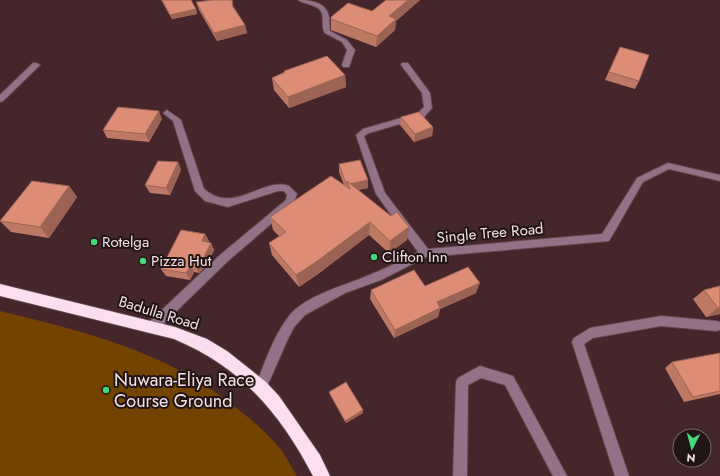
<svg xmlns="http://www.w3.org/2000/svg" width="720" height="476" font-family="Jost,sans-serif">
  <rect width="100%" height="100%" fill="#44262b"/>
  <path fill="#734300" d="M0,311c87,21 169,41 239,99 14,11 27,22 38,35 8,9 14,21 20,31h-297z"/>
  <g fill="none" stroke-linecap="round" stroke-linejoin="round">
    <defs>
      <g id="minor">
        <path d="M298,0c12,0 29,2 31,17 1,5 0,9 1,14l17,9 8,10 -6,17h-6l-1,-2 5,-15 -5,-8 -17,-9c-5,-7 1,-18 -6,-24 -6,-5 -15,-5 -21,-9z"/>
        <polygon points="33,63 36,63 40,65 3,101 0,102 0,95"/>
        <path d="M402,63h6l22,30 2,15 -8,9 -55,16 -5,3 21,57 43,56 174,-15 35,-56 31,-15 52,12v6l-51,-12 -26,13 -34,59 -183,16 -45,23 -36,13 -40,22 -11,12 -7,14 -22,50 -4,2 -4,-2 -2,-4c9,-22 17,-47 31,-67 16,-25 62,-35 88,-47 15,-6 30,-14 44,-21l-42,-58 -20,-59 7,-6 55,-16 6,-6 -2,-14 -21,-28z"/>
        <path d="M167,110l14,10 23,69c30,26 58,-12 85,-3l8,8 -4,11 -65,56 -72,70 -4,1 -4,-1 -2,-4 2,-4 72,-68 66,-55 1,-5 -3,-4h-6l-50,16 -23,-6 -10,-10 -22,-70 -10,-8z"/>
        <polygon points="661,316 716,321 720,322 720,330 716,331 661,326 593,338 584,344 629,476 615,476 572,342 574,338 590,328"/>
        <polygon points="480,366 513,376 567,476 553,476 505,385 481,378 468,385 467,476 453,476 456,382 458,378"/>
      </g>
      <path id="highway" d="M0,284l175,43 32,12 20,12 39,31 13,14 41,59 10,21h-17c-33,-63 -72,-109 -139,-137l-174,-43z"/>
    </defs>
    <use href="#minor" stroke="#604449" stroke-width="2"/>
    <use href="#highway" stroke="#604449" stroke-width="2"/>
    <use href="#minor" fill="#917286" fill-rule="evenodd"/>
    <use href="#highway" fill="#fcdef1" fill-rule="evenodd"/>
  </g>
  <g fill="#be7965">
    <polygon points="161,0 191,0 196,9 197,14 172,19"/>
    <polygon points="420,0 396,21 395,30 376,47 331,30 331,17 372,11"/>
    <polygon points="196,2 234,7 245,25 247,33 217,41 199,10"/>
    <polygon points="616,55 639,81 635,89 605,80"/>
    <polygon points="284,71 345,75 346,87 289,108 274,90 272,78 284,73"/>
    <polygon points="401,117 433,127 432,136 414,142 400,125"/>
    <polygon points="162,119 149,142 107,138 103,130"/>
    <polygon points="178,162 181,170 170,195 150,193 145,185"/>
    <polygon points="339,164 368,180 368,188 358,190 407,240 389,253 369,235 318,274 299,287 272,255 269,243 279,236 273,230 270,217 344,185 339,172"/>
    <polygon points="69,186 77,197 49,238 11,232 0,221"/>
    <polygon points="205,234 209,241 208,242 211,243 214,250 206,266 199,273 194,272 190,280 166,276 161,269"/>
    <polygon points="425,286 476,293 440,309 438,317 394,338 370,299 371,290"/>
    <polygon points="720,286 720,314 706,317 693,299 704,290"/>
    <polygon points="720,353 720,394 684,402 665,368 672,362"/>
    <polygon points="329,392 363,413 346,423 330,395"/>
  </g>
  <g fill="#9b6353">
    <polygon points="408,0 420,0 396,21 395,30 376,47 377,36 389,16"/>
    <polygon points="196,9 197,14 172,19 170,15"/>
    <polygon points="245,25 247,33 217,41 214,33"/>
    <polygon points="345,75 346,87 289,108 288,97"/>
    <polygon points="159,111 162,119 149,142 145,134"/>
    <polygon points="433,127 432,136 414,142 415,134"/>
    <polygon points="178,162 181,170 170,195 166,188"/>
    <polygon points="368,180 368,188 350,191 348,184"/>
    <polygon points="69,186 77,197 49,238 40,227"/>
    <polygon points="370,222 369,235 318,274 299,287 296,275"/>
    <polygon points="409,227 407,240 389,253 390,241"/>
    <polygon points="205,234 209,241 205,248 202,241"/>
    <polygon points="211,243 214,250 206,266 199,273 195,266"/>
    <polygon points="191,265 194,272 190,280 186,273"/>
    <polygon points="480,283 476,293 440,309 438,317 394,338 395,330 437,302"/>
    <polygon points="720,307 720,314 706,317 718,308"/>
    <polygon points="363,410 363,413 346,423 345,421"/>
  </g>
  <g fill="#dd8d76" stroke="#9b6353">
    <polygon points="162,0 191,0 196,9 170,15"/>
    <polygon points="213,0 232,0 233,7 245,25 214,33 196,2"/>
    <polygon points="386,0 408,0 389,16 396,19 377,36 331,19 331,17 348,3 372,11"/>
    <polygon points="620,47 649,55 639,81 609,72"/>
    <polygon points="327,56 345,75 288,97 272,78 285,72 284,71"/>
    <polygon points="118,107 159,111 145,134 103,130"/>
    <polygon points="419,112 433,127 415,134 401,117"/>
    <polygon points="360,160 368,180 350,184 347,181 347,184 346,184 339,164"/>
    <polygon points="158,161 178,162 166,188 145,185"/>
    <polygon points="331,176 350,189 347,181 391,216 397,212 409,227 390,241 370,222 316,262 296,275 269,243 286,232 270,217"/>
    <polygon points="32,181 69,186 40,227 0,221"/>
    <polygon points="181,230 205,234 202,241 211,243 203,259 195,266 191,265 186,273 161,269"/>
    <polygon points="468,267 480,283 437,302 440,308 395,330 371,290 414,270 425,286"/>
    <polygon points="720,286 720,307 718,308 704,290"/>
    <polygon points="720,353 720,391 693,397 672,362"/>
    <polygon points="346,382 363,410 345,421 329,392"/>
  </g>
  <g fill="#46d77a" stroke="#211416" stroke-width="1.5">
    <circle cx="94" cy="242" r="4"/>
    <circle cx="374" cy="257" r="4"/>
    <circle cx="143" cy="261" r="4"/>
    <circle cx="106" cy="390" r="4"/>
  </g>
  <g text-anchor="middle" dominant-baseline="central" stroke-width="4" stroke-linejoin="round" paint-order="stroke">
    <g font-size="15" fill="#f6e1e4" stroke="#211416">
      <text transform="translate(490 233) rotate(-5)">Single Tree Road</text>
      <text transform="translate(159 313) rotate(17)">Badulla Road</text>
    </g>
    <g font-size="15" fill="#f6e1e4" stroke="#211416" text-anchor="start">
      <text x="102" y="242">Rotelga</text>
      <text x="382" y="257">Clifton Inn</text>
      <text x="151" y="261">Pizza Hut</text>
    </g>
    <g font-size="18" fill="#f6e1e4" stroke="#211416" text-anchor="start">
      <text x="114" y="380">Nuwara-Eliya Race<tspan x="114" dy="21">Course Ground</tspan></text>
    </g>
  </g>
  <g transform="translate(692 448) rotate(186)"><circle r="19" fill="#211416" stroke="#766668"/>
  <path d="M0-3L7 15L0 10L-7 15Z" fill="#46d77a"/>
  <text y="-6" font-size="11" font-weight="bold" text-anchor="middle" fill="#f6e1e4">N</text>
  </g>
</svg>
